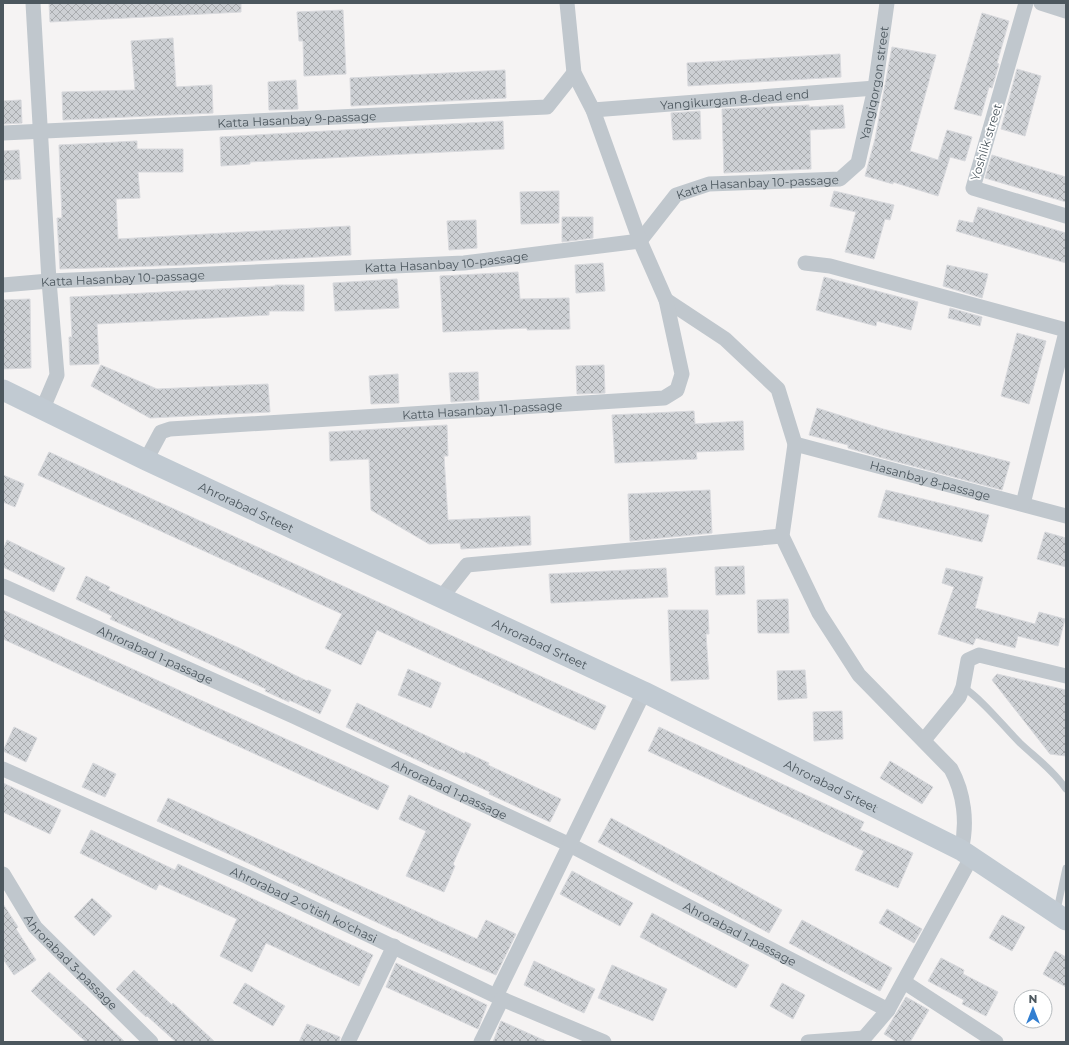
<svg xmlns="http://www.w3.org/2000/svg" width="1069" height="1045" font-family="Montserrat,sans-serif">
  <defs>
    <pattern id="building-cross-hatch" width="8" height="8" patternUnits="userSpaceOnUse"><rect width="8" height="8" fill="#cdd0d4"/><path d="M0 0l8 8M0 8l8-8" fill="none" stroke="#a9acaf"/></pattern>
  </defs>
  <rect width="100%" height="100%" fill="#f5f3f3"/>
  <g fill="url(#building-cross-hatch)" stroke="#d8d9dd">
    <polygon points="49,3 241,3 241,12 50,22"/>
    <polygon points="343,10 346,74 304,76 303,41 299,41 297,12"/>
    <polygon points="982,13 1009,21 997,63 999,64 992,88 989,87 981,116 954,109"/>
    <polygon points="173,38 176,87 212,85 213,113 63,120 62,92 135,90 131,41"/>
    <polygon points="892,47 936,55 910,151 938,160 947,130 972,137 965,161 950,157 938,196 893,182 893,184 865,176 875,139"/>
    <polygon points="840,54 841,77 688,86 687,63"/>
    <polygon points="1017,69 1041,76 1025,136 1001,129"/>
    <polygon points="505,70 506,98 351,106 350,78"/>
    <polygon points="296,80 298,109 269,110 268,82"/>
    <polygon points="21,100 22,123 3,124 3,101"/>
    <polygon points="809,105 809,107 843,105 845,128 810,130 811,169 724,173 722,109"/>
    <polygon points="700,111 701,139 673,140 671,113"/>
    <polygon points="503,121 504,149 250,162 250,164 221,166 220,137"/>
    <polygon points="137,141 137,149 183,149 183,172 138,172 140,198 116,199 118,239 350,226 351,255 184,265 60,269 57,218 62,218 59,145"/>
    <polygon points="19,150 21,179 3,180 3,151"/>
    <polygon points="992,155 1066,177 1066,202 985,178"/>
    <polygon points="559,191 559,223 521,224 520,192"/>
    <polygon points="834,191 894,205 890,220 885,219 874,259 845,252 856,212 830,206"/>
    <polygon points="978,207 1066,233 1066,263 956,231 959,220 973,223"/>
    <polygon points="562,217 593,217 593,238 562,242"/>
    <polygon points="476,220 477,248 449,250 447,221"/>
    <polygon points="603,263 605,291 576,293 575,265"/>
    <polygon points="947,265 988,274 982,298 943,286"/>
    <polygon points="518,272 520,299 569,298 570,329 527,330 527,328 443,332 440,276"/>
    <polygon points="824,277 918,302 911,330 877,321 876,326 816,310"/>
    <polygon points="397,279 399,308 335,311 333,283"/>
    <polygon points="275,285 304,285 304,311 269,311 269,315 97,324 99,364 70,365 69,337 72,337 70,297 275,286"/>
    <polygon points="30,299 31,368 3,369 3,300"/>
    <polygon points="950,308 982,317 980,326 948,318"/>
    <polygon points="1017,333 1046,341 1029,404 1001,396"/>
    <polygon points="101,365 157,389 268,384 270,412 150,418 91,386"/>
    <polygon points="604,365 605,393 577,394 576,366"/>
    <polygon points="478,372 479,400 451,402 449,373"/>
    <polygon points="398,374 399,403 371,404 369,376"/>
    <polygon points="817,408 883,429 1010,462 1002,490 879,457 848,448 848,445 809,435"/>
    <polygon points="694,411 695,424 743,421 744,450 696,452 697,459 615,463 612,415"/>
    <polygon points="447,425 448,456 444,456 448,520 530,516 531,545 461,549 460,543 429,544 371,510 369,459 330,461 329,432"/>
    <polygon points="49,452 606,706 595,730 377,630 361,665 325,648 342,614 38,475"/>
    <polygon points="3,475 24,484 15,507 3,502"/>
    <polygon points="710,490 712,533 630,541 628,494"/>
    <polygon points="886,490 989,515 982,542 878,517"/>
    <polygon points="1045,532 1066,538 1066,567 1037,559"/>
    <polygon points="7,540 65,568 54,592 3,567 3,550"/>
    <polygon points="744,566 745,594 716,595 715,567"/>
    <polygon points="666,568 668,597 551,603 549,574"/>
    <polygon points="946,568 983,577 975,608 1035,624 1039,612 1065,619 1058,646 1018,636 1015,648 976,638 973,645 938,634 954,587 942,583"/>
    <polygon points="86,576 110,587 108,590 237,647 307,681 308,680 331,690 320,714 289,700 289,702 265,691 266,689 110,619 112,616 76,599"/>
    <polygon points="788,599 789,633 758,633 757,600"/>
    <polygon points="3,610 389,786 378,810 3,639"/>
    <polygon points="668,610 708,610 709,634 706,634 709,679 671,681"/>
    <polygon points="408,669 441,683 431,708 398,695"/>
    <polygon points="805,670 807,698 778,700 777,671"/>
    <polygon points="997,674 1066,690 1066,756 1050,754 992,680"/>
    <polygon points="357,703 465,754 465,752 489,763 488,765 561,799 550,822 489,794 490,792 440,769 439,770 346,727"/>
    <polygon points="842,711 843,739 814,741 813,712"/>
    <polygon points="14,727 37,738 26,762 3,751"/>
    <polygon points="659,727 864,822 860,830 913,853 898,888 855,870 864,851 648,751"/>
    <polygon points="890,761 933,787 922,804 880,778"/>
    <polygon points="93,763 116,774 105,797 82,787"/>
    <polygon points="3,783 61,810 50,834 3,812"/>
    <polygon points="409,795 471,824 453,864 455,866 444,892 406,876 426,831 399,819"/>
    <polygon points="168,798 477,939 486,920 516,934 496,975 413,939 157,821"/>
    <polygon points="611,818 782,910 769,933 598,842"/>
    <polygon points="91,830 175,870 178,864 373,955 359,986 266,943 252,972 220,956 237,919 159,884 156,890 80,853"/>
    <polygon points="572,871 633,903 620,926 560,894"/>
    <polygon points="92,898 112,916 94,936 74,917"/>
    <polygon points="3,904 18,927 16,929 36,960 14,975 3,959"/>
    <polygon points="887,909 922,929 914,943 879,923"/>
    <polygon points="652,913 749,965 736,988 640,937"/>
    <polygon points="1002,915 1025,927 1012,951 989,938"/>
    <polygon points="802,920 892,968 880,991 789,943"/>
    <polygon points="1055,951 1066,957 1066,987 1043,974"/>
    <polygon points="941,958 964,970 963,974 998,992 986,1016 962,1004 964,1000 928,981"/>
    <polygon points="534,961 595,989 584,1013 524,985"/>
    <polygon points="396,963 487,1005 478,1029 386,987"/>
    <polygon points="612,965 667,989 653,1021 598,998"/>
    <polygon points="134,970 172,1005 173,1003 215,1042 176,1042 147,1016 146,1017 116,989"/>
    <polygon points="49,972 78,998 125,1042 86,1042 50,1009 31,991"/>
    <polygon points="245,983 285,1006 273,1026 233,1003"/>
    <polygon points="782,983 805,995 793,1019 770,1006"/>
    <polygon points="906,997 929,1010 910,1042 897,1042 884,1034"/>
    <polygon points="501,1021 548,1042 493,1042"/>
    <polygon points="307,1024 340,1037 339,1042 299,1042"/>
  </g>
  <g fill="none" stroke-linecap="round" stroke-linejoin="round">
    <g stroke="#c0c7cd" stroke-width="7">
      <path d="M963,687c21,14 39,38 57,56 16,15 34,28 46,46"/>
      <polyline points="1057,910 1066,868"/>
    </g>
    <g stroke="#c0c7cd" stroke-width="15">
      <polyline points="33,3 49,281 57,375 43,408"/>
      <polyline points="1026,3 973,188 1066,216"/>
      <polyline points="1041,3 1066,11"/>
      <path id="s1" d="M593,110l282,-22"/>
      <path id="s2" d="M3,133l544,-26 27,-34"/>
      <polyline points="805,263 830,266 1066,330"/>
      <path id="s3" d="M3,285l46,-4 415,-18 176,-22 36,-46 33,-11 131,-5 18,-16 17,-75 12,-85"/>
      <path d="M666,300l59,39 53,50 17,55 -13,92 37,77 40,62 92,94c13,24 17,54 10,81"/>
      <path id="s4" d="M795,444l271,72"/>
      <path id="s5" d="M146,460l15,-28 9,-3 494,-31 13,-8 5,-16 -16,-74 -26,-59 -47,-131 -19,-37 -7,-70"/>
      <polyline points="1023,504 1066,332"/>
      <path id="s6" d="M3,586l290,130 275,128 320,166"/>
      <polyline points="441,598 467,565 782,536"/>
      <polyline points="924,740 959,697 963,687 968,660 979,655 1066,676"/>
      <path id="s7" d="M3,769l245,108 254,122 102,43"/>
      <path id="s8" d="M3,874l32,53 116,115"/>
      <polyline points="904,982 996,1042"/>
      <polyline points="496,996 644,692"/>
      <polyline points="348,1042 394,946"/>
      <polyline points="481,1042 502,999"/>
      <polyline points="808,1042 864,1038"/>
      <polyline points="864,1042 864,1038 888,1010 972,856"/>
    </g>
    <path stroke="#c1cad2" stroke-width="21" id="s9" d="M3,390l143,70 498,232 317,158 105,70"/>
  </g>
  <g text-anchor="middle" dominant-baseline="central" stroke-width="3.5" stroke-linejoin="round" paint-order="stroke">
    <g font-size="12" fill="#4c575e" stroke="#fff">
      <text stroke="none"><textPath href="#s3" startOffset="969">Yangiqorgon street</textPath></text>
      <text stroke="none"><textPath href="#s1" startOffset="142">Yangikurgan 8-dead end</textPath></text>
      <text stroke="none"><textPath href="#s2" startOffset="294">Katta Hasanbay 9-passage</textPath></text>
      <text transform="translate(986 142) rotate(-73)">Yoshlik street</text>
      <text stroke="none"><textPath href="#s3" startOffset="780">Katta Hasanbay 10-passage</textPath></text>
      <text stroke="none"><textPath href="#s3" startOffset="444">Katta Hasanbay 10-passage</textPath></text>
      <text stroke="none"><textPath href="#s3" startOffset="120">Katta Hasanbay 10-passage</textPath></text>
      <text stroke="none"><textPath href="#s5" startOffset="354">Katta Hasanbay 11-passage</textPath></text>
      <text stroke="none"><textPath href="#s4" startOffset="140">Hasanbay 8-passage</textPath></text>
      <text stroke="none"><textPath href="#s9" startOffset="270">Ahrorabad Srteet</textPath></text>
      <text stroke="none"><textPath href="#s9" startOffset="594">Ahrorabad Srteet</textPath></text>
      <text stroke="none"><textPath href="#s6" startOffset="167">Ahrorabad 1-passage</textPath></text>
      <text stroke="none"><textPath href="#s9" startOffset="918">Ahrorabad Srteet</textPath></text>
      <text stroke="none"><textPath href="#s6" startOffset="491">Ahrorabad 1-passage</textPath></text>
      <text stroke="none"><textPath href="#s7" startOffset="330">Ahrorabad 2-o'tish ko'chasi</textPath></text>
      <text stroke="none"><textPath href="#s6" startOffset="815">Ahrorabad 1-passage</textPath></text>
      <text stroke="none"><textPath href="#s8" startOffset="112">Ahrorabad 3-passage</textPath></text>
    </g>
  </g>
  <rect width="1069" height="1045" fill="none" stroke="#4c575e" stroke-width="8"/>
  <g transform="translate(1033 1009)"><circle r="19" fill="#ffffff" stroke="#b7bcbf"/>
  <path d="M0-3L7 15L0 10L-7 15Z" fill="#317ed1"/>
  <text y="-6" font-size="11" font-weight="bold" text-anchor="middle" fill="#4c575e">N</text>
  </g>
</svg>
